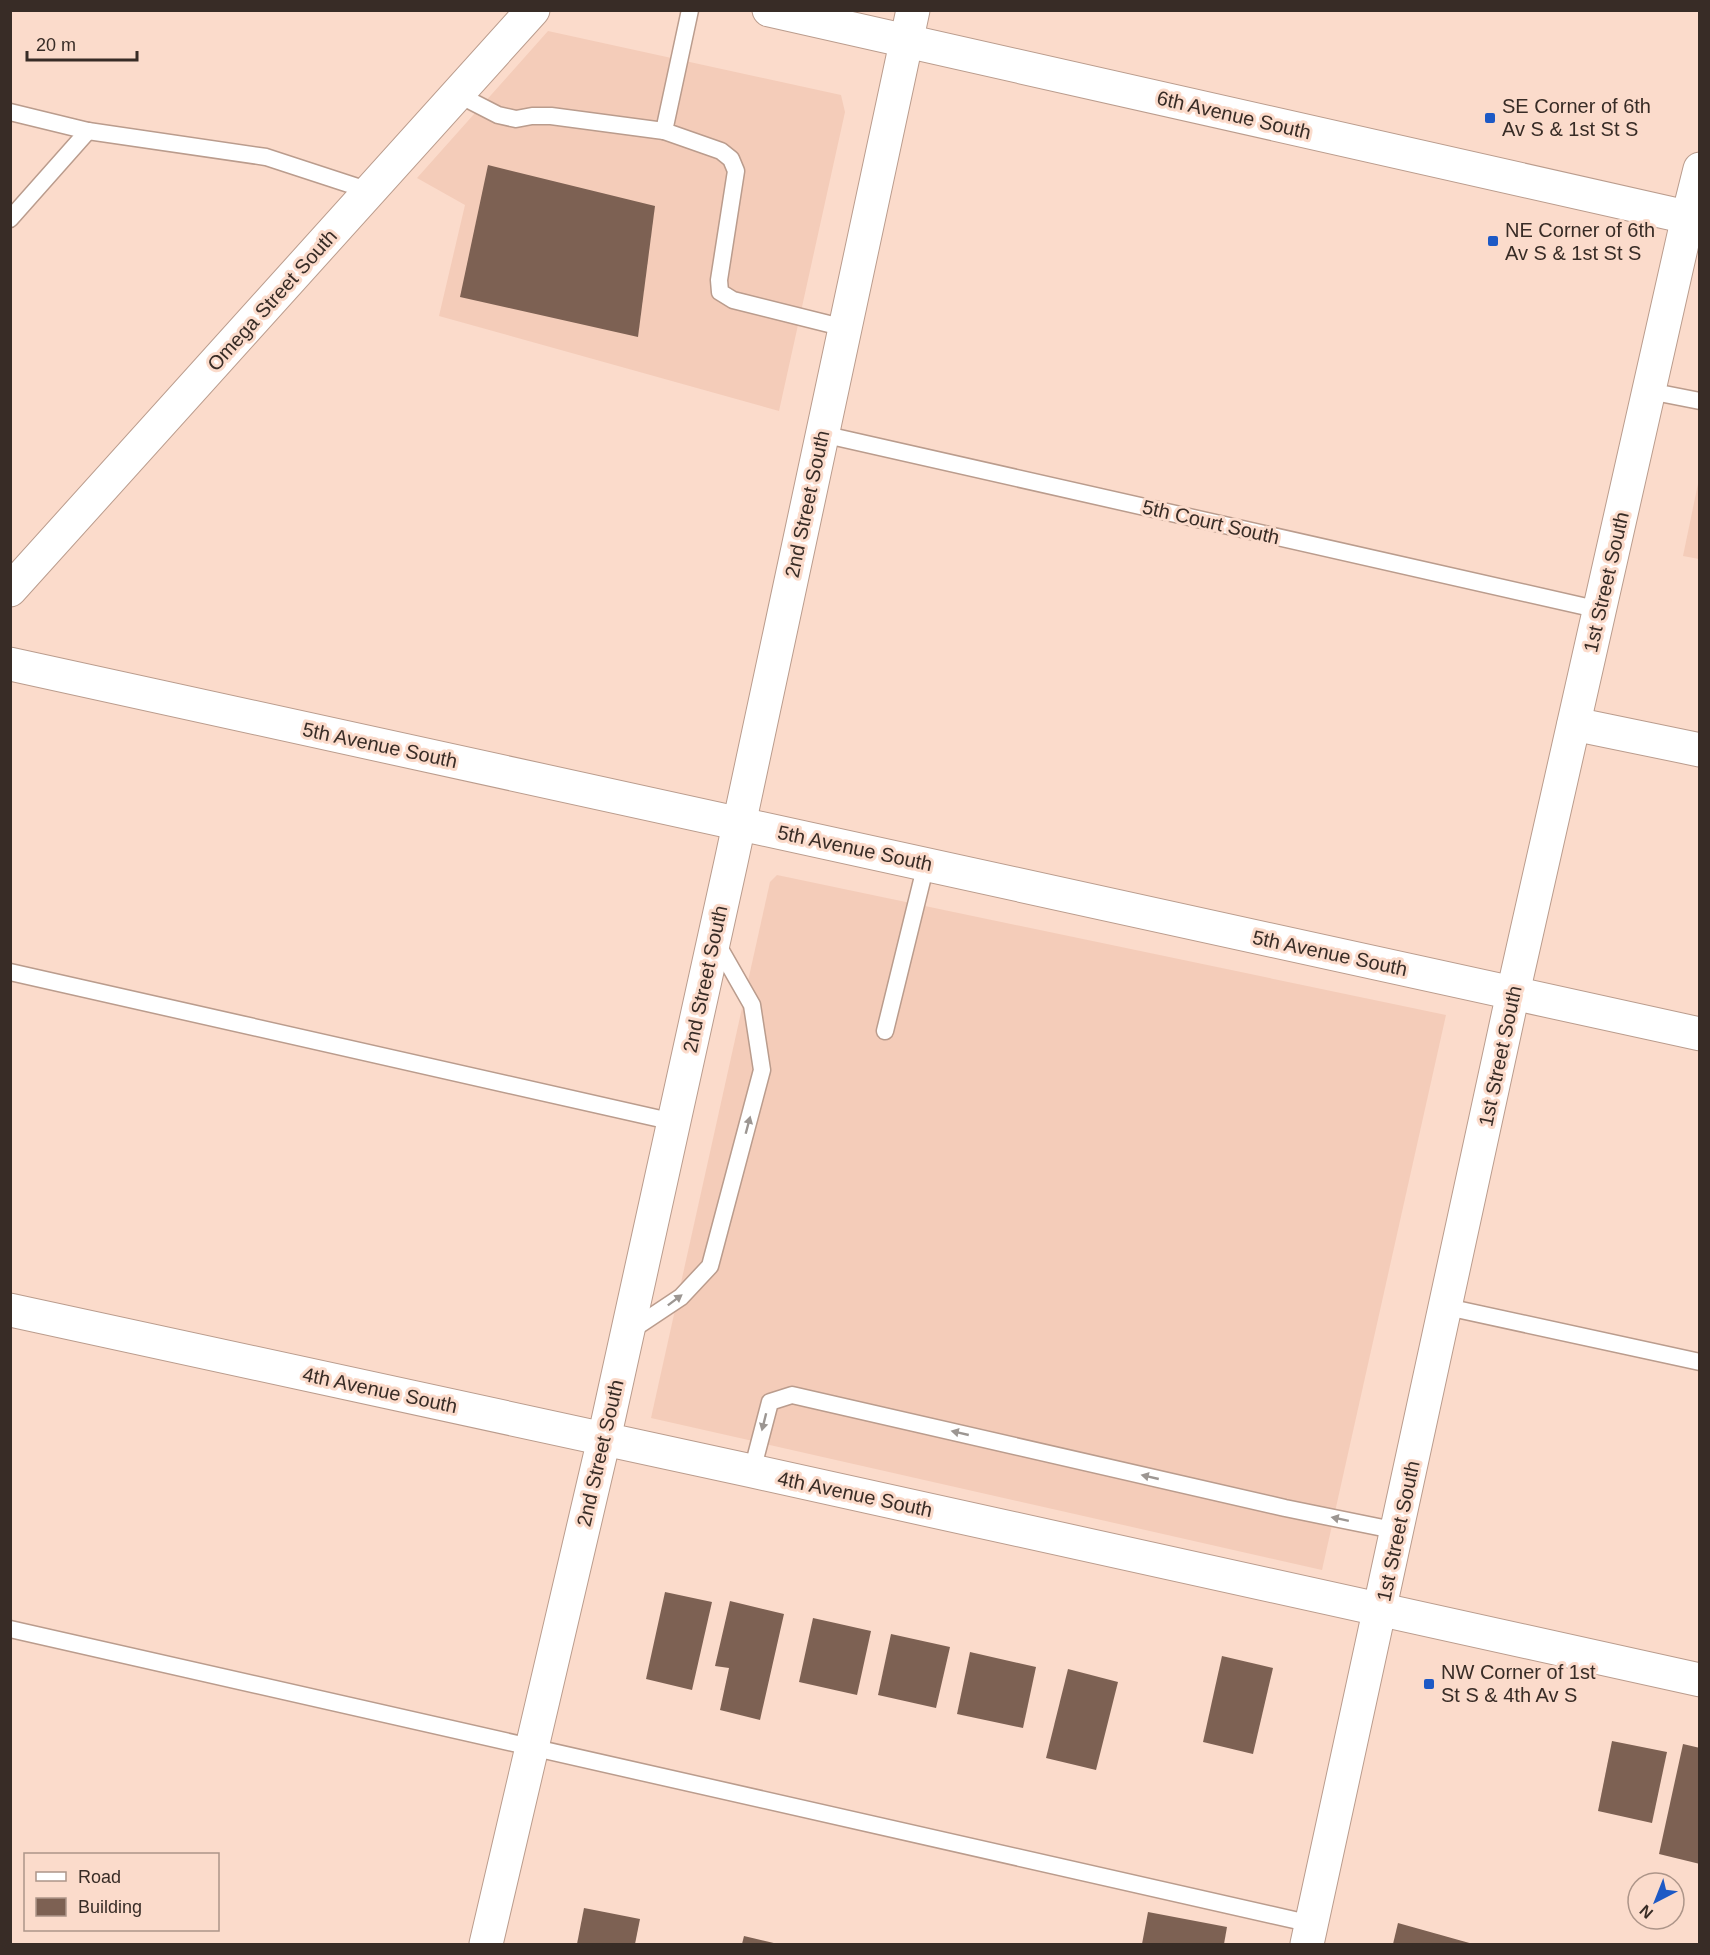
<svg xmlns="http://www.w3.org/2000/svg" width="1710" height="1955" font-family="Helvetica,sans-serif">
  <rect width="100%" height="100%" fill="#fbdbcb"/>
  <g fill="#f4ccb9">
    <polygon points="548,31 841,95 845,112 779,411 439,316 465,205 417,178"/>
    <polygon points="1699,479 1700,559 1699,559 1683,556"/>
    <polygon points="777,875 1446,1015 1322,1570 651,1418 770,882"/>
  </g>
  <g fill="#7d6153">
    <polygon points="488,165 655,206 638,337 460,297"/>
    <polygon points="665,1592 712,1602 692,1690 646,1679"/>
    <polygon points="730,1601 784,1614 760,1720 720,1710 729,1668 715,1666"/>
    <polygon points="813,1618 871,1631 857,1695 799,1682"/>
    <polygon points="891,1634 950,1647 936,1708 878,1695"/>
    <polygon points="970,1652 1036,1667 1023,1728 957,1714"/>
    <polygon points="1222,1656 1273,1668 1253,1754 1203,1742"/>
    <polygon points="1068,1669 1118,1682 1096,1770 1046,1758"/>
    <polygon points="1612,1741 1667,1752 1652,1823 1598,1811"/>
    <polygon points="1683,1744 1700,1748 1700,1864 1659,1854"/>
    <polygon points="584,1908 640,1919 635,1944 577,1944"/>
    <polygon points="1148,1912 1227,1927 1224,1944 1142,1944"/>
    <polygon points="1398,1923 1473,1944 1393,1944"/>
    <polygon points="744,1936 778,1944 742,1944"/>
  </g>
  <g fill="none" stroke-linecap="round" stroke-linejoin="round">
    <defs>
      <g id="service">
        <polyline points="690,10 664,131 721,151 731,159 736,171 719,280 720,292 733,300 845,328"/>
        <polyline points="457,94 498,115 516,119 532,116 551,116 664,131"/>
        <polyline points="10,112 88,131 266,157 370,191"/>
        <polyline points="10,219 88,131"/>
        <polyline points="1649,391 1700,401"/>
        <polyline points="822,434 1600,610"/>
        <polyline points="10,972 674,1122"/>
        <polyline points="885,1031 926,864"/>
        <polyline points="1447,1307 1700,1362"/>
        <polyline points="630,1331 681,1297 710,1266 762,1070 752,1005 716,942"/>
        <polyline points="752,1471 770,1402 792,1395 1285,1508 1398,1531"/>
        <polyline points="10,1629 1312,1924"/>
      </g>
      <g id="minor">
        <polyline points="1688,217 1700,169"/>
        <polyline points="10,590 533,10"/>
        <polyline points="10,664 1700,1034"/>
        <polyline points="1574,724 1700,750"/>
        <polyline points="10,1310 752,1471 1700,1680"/>
        <polyline points="486,1944 604,1439 731,862 913,10"/>
      </g>
      <polyline id="tertiary" points="1307,1944 1513,993 1688,217"/>
      <polyline id="secondary" points="769,10 1700,220"/>
    </defs>
    <use href="#service" stroke="#ba9c8d" stroke-width="19"/>
    <use href="#minor" stroke="#ba9c8d" stroke-width="35"/>
    <use href="#tertiary" stroke="#ba9c8d" stroke-width="35"/>
    <use href="#secondary" stroke="#ba9c8d" stroke-width="35"/>
    <use href="#service" stroke="#fff" stroke-width="16"/>
    <use href="#minor" stroke="#fff" stroke-width="33"/>
    <use href="#tertiary" stroke="#fff" stroke-width="33"/>
    <use href="#secondary" stroke="#fff" stroke-width="33"/>
  </g>
  <defs><path id="oneway-solid" d="M-6-.8H1V-3.2L6.5 0L1 3.2V.8H-6Z" transform="scale(1.5)"/></defs>
  <g fill="#9c9692">
    <use href="#oneway-solid" transform="translate(748 1125) rotate(-75)"/>
    <use href="#oneway-solid" transform="translate(675 1300) rotate(-37)"/>
    <use href="#oneway-solid" transform="translate(764 1422) rotate(104)"/>
    <use href="#oneway-solid" transform="translate(960 1433) rotate(-167)"/>
    <use href="#oneway-solid" transform="translate(1150 1477) rotate(-167)"/>
    <use href="#oneway-solid" transform="translate(1340 1519) rotate(-168)"/>
  </g>
  <g fill="#1d59c5" stroke="#fbdbcb" stroke-width="2">
    <rect x="1484" y="112" width="12" height="12" rx="3"/>
    <rect x="1487" y="235" width="12" height="12" rx="3"/>
    <rect x="1423" y="1678" width="12" height="12" rx="3"/>
  </g>
  <g text-anchor="middle" dominant-baseline="central" stroke-width="6" stroke-linejoin="round" paint-order="stroke">
    <g font-size="20" fill="#382c26" stroke="#fbdbcb" text-anchor="start">
      <text x="1502" y="106">SE Corner of 6th<tspan x="1502" dy="23">Av S &amp; 1st St S</tspan></text>
      <text x="1505" y="230">NE Corner of 6th<tspan x="1505" dy="23">Av S &amp; 1st St S</tspan></text>
      <text x="1441" y="1672">NW Corner of 1st<tspan x="1441" dy="23">St S &amp; 4th Av S</tspan></text>
    </g>
    <g font-size="20" fill="#382c26" stroke="#fbdbcb">
      <text transform="translate(1234 115) rotate(13)">6th Avenue South</text>
      <text transform="translate(272 300) rotate(-48)">Omega Street South</text>
      <text transform="translate(807 504) rotate(-78)">2nd Street South</text>
      <text transform="translate(1211 522) rotate(13)">5th Court South</text>
      <text transform="translate(1606 582) rotate(-77)">1st Street South</text>
      <text transform="translate(380 745) rotate(12)">5th Avenue South</text>
      <text transform="translate(855 848) rotate(12)">5th Avenue South</text>
      <text transform="translate(1330 953) rotate(12)">5th Avenue South</text>
      <text transform="translate(705 979) rotate(-78)">2nd Street South</text>
      <text transform="translate(1500 1056) rotate(-78)">1st Street South</text>
      <text transform="translate(380 1390) rotate(12)">4th Avenue South</text>
      <text transform="translate(600 1453) rotate(-77)">2nd Street South</text>
      <text transform="translate(855 1494) rotate(12)">4th Avenue South</text>
      <text transform="translate(1398 1531) rotate(-78)">1st Street South</text>
    </g>
  </g>
  <rect width="1710" height="1955" fill="none" stroke="#382c26" stroke-width="24"/>
  <rect x="24" y="1853" width="195" height="78" fill="#fbdbcb" stroke="#ad9589" stroke-width="1.5"/>
  <rect x="36" y="1872" width="30" height="9" fill="#ffffff" stroke="#ad9589" stroke-width="1.5"/>
  <text x="78" y="1883" font-size="18" fill="#382c26">Road</text>
  <rect x="36" y="1898" width="30" height="18" fill="#7d6153" stroke="#ad9589" stroke-width="1.5"/>
  <text x="78" y="1913" font-size="18" fill="#382c26">Building</text>
  <g transform="translate(1656 1901) rotate(222)"><circle r="28" fill="#fbdbcb" stroke="#ad9589" stroke-width="1.5"/>
  <path d="M0-4.5L10 22L0 15L-10 22Z" fill="#1d59c5"/>
  <text y="-9" font-size="16" font-weight="bold" text-anchor="middle" fill="#382c26">N</text>
  </g>
  <path d="M27 51v9h110v-9" fill="none" stroke="#382c26" stroke-width="3"/>
  <text x="36" y="51" font-size="18" fill="#382c26" stroke="#fbdbcb" stroke-width="4.5" paint-order="stroke">20 m</text>
</svg>
